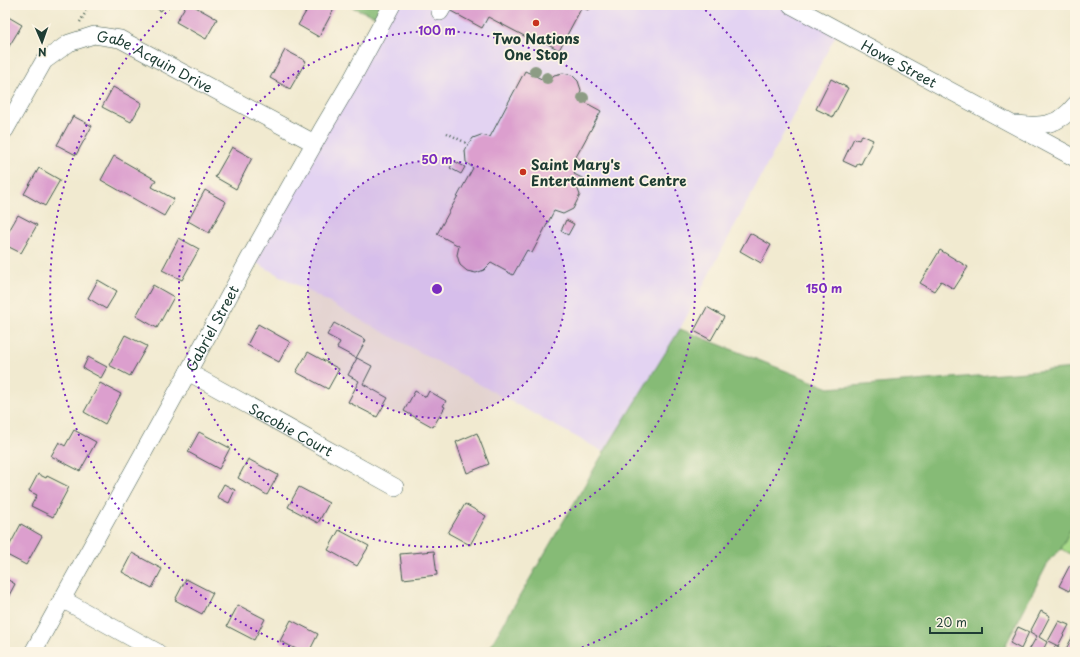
<svg xmlns="http://www.w3.org/2000/svg" width="1080" height="657" font-family="'Playpen Sans',sans-serif">
  <rect width="100%" height="100%" fill="#fcf5e5"/>
  <filter id="ink" filterUnits="userSpaceOnUse"><feTurbulence type="fractalNoise" baseFrequency=".025" numOctaves="2"/><feDisplacementMap in="SourceGraphic" scale="8" xChannelSelector="R" yChannelSelector="G"/><feConvolveMatrix kernelMatrix="1 2 1 2 8 2 1 2 1" color-interpolation-filters="sRGB"/></filter>
  <filter id="wash" filterUnits="userSpaceOnUse"><feTurbulence type="fractalNoise" baseFrequency=".012" numOctaves="4" result="noise"/><feDisplacementMap in="SourceGraphic" scale="16" xChannelSelector="R" yChannelSelector="G"/><feGaussianBlur stdDeviation="0.9" result="paint"/><feColorMatrix in="noise" values="0 0 0 0 0 0 0 0 0 0 0 0 0 0 0 0 0 1.4 0 .05"/><feComposite in="paint" operator="in"/></filter>
  <g filter="url(#wash)">
    <rect width="100%" height="100%" fill="#f1ead0"/>
    <polygon fill="#e3d3f2" points="392,5 791,5 838,31 680,329 604,452 249,259"/>
    <polygon fill="#a9db8a" stroke="#648c5f" points="1075,519 1075,556 1061,549"/>
    <g fill="#86bb76" stroke="#527c55">
      <polygon points="347,5 392,5 384,20"/>
      <polygon points="680,329 829,388 1075,368 1075,519 1061,549 1050,559 1002,652 487,652 604,452"/>
    </g>
    <g id="blocks">
      <g fill="#dc9fce">
        <polygon points="150,5 165,5 161,11"/>
        <polygon points="186,5 192,5 217,19 206,39 176,22"/>
        <polygon points="310,5 326,5 334,9 319,37 298,25"/>
        <polygon points="452,5 589,5 590,6 588,10 582,7 559,50 532,35 530,39 488,17 482,28 449,10"/>
        <polygon points="5,15 22,25 5,53"/>
        <polygon points="285,50 306,61 290,89 270,78"/>
        <polygon points="525,71 548,82 554,75 563,73 572,75 578,81 581,90 579,99 601,111 576,157 581,160 574,174 586,180 583,185 571,179 577,187 580,195 573,209 563,214 554,211 532,253 527,250 513,275 491,263 484,270 476,273 467,271 460,265 457,255 459,246 437,234 473,168 466,162 465,150 473,138 481,135 490,137"/>
        <polygon points="831,79 848,88 833,117 816,109"/>
        <polygon points="113,87 142,103 131,122 102,107"/>
        <polygon points="73,116 92,126 76,155 57,145"/>
        <polygon points="862,135 873,140 861,164 858,163 856,167 843,161 854,138 859,140"/>
        <polygon points="232,147 252,158 236,189 215,177"/>
        <polygon points="114,156 156,180 152,187 174,199 164,216 101,180"/>
        <polygon points="454,161 465,167 461,174 450,168"/>
        <polygon points="39,168 60,180 45,206 24,194"/>
        <polygon points="205,190 226,202 209,233 188,221"/>
        <polygon points="18,215 37,225 21,253 5,245 5,238"/>
        <polygon points="566,220 574,224 568,235 561,231"/>
        <polygon points="750,233 771,245 761,263 740,251"/>
        <polygon points="179,238 199,249 182,280 162,270"/>
        <polygon points="940,250 968,267 954,289 941,281 934,291 920,283"/>
        <polygon points="98,280 117,291 106,309 88,298"/>
        <polygon points="153,285 174,297 157,328 136,316"/>
        <polygon points="707,307 724,317 711,340 694,331"/>
        <polygon points="334,323 366,340 356,358 337,348 340,342 327,335"/>
        <polygon points="258,324 290,342 279,362 247,345"/>
        <polygon points="125,335 147,346 130,376 109,365"/>
        <polygon points="308,352 339,369 328,389 296,372"/>
        <polygon points="88,357 107,367 101,378 83,368"/>
        <polygon points="357,358 372,366 363,384 388,398 377,417 348,402 359,381 348,375"/>
        <polygon points="100,383 121,394 105,424 84,412"/>
        <polygon points="415,391 426,397 429,391 446,401 443,406 445,407 433,427 404,411"/>
        <polygon points="74,430 96,442 80,471 51,456 59,442 65,446"/>
        <polygon points="199,432 230,448 219,469 188,452"/>
        <polygon points="477,433 489,464 467,473 456,442"/>
        <polygon points="248,459 278,475 267,495 238,478"/>
        <polygon points="38,474 46,478 47,476 69,487 53,517 31,506 37,495 29,491"/>
        <polygon points="224,484 235,490 229,503 217,497"/>
        <polygon points="299,487 329,503 318,523 288,507"/>
        <polygon points="465,504 486,516 470,545 448,533"/>
        <polygon points="21,524 42,536 26,565 5,554"/>
        <polygon points="339,530 369,546 357,566 328,550"/>
        <polygon points="434,551 437,575 403,579 400,554"/>
        <polygon points="132,553 162,569 152,588 122,572"/>
        <polygon points="1070,565 1075,568 1075,579 1069,591 1059,586"/>
        <polygon points="5,578 15,584 5,603"/>
        <polygon points="186,579 213,593 202,614 175,600"/>
        <polygon points="238,605 265,619 254,640 227,626"/>
        <polygon points="1041,611 1050,616 1039,637 1047,642 1042,652 1028,652 1037,636 1030,632"/>
        <polygon points="291,620 318,634 309,652 302,652 280,641"/>
        <polygon points="1059,621 1069,625 1058,646 1048,641"/>
        <polygon points="1018,627 1029,632 1021,649 1010,643"/>
        <polygon points="1075,632 1075,652 1071,652 1066,649"/>
        <polygon points="1055,646 1067,652 1052,652"/>
      </g>
    </g>
  </g>
  <g filter="url(#ink)">
    <use href="#blocks" fill-opacity="0" stroke="#3e574b" stroke-width="1"/>
    <g fill="none" stroke-linecap="round" stroke-linejoin="round">
      <defs>
        <g id="minor">
          <path id="s1" d="M791,5l284,153"/>
          <polyline points="440,12 444,5"/>
          <path d="M1016,124c24,3 43,2 59,-19"/>
          <path id="s2" d="M5,130l39,-69 25,-18 25,-8 26,4 194,104"/>
          <path id="s3" d="M188,372l207,115"/>
          <polyline points="62,599 157,652"/>
          <path id="s4" d="M33,652l155,-280 61,-113 74,-131 29,-49 40,-74"/>
        </g>
      </defs>
      <use href="#minor" stroke="#3e574b" stroke-width="18"/>
      <g stroke="#3e574b" stroke-width="2.5" stroke-dasharray="1 3" stroke-linecap="butt">
        <polyline points="80,22 90,5"/>
        <polyline points="447,133 468,144"/>
      </g>
      <use href="#minor" stroke="#fff" stroke-width="17"/>
    </g>
    <g fill="#8d9c84">
      <circle cx="535" cy="71" r="6"/>
      <circle cx="547" cy="78" r="6"/>
      <circle cx="583" cy="98" r="6"/>
    </g>
  </g>
  <circle cx="437" cy="289" r="129" fill="#7b2cbf" fill-opacity=".12"/>
  <g fill="none" stroke="#7b2cbf" stroke-width="2" stroke-dasharray="2 4">
    <circle cx="437" cy="289" r="129"/>
    <circle cx="437" cy="289" r="258"/>
    <path d="M301 651A387 387 0 0 1 173 6M701 6A387 387 0 0 1 573 651"/>
  </g>
  <g fill="#c8321e" stroke="#fcf5e5" stroke-width="1.5">
    <circle cx="536" cy="23" r="4"/>
    <circle cx="523" cy="172" r="4"/>
  </g>
  <g text-anchor="middle" dominant-baseline="central" stroke-width="3.5" stroke-linejoin="round" paint-order="stroke">
    <g font-size="14" font-weight="bold" fill="#1f3d34" stroke="#fcf5e5">
      <text x="536" y="38">Two Nations<tspan x="536" dy="16">One Stop</tspan></text>
      <text x="531" y="164" text-anchor="start">Saint Mary's<tspan x="531" dy="16">Entertainment Centre</tspan></text>
    </g>
    <g font-size="14" fill="#1f3d34" stroke="#fcf5e5">
      <text stroke="none"><textPath href="#s2" startOffset="203">Gabe Acquin Drive</textPath></text>
      <text stroke="none"><textPath href="#s1" startOffset="123">Howe Street</textPath></text>
      <text stroke="none"><textPath href="#s4" startOffset="370">Gabriel Street</textPath></text>
      <text stroke="none"><textPath href="#s3" startOffset="118">Sacobie Court</textPath></text>
    </g>
  </g>
  <circle cx="437" cy="289" r="6" fill="#7b2cbf" stroke="#fcf5e5" stroke-width="2"/>
  <g font-size="12" text-anchor="middle" font-weight="bold" fill="#7b2cbf" stroke="#fcf5e5" stroke-width="3.5" stroke-linejoin="round" paint-order="stroke">
    <text x="437" y="35">100 m</text>
    <text x="437" y="164">50 m</text>
    <text x="824" y="293">150 m</text>
  </g>
  <rect width="1080" height="657" fill="none" stroke="#fcf5e5" stroke-width="20"/>
  <g transform="translate(42 42) rotate(178)" stroke="#fcf5e5" stroke-width="3" paint-order="stroke">
  <path d="M0-3L7 15L0 10L-7 15Z" fill="#1f3d34"/>
  <text y="-6" font-size="11" font-weight="bold" text-anchor="middle" fill="#1f3d34">N</text>
  </g>
  <path d="M930 627v6h52v-6" fill="none" stroke="#1f3d34" stroke-width="2"/>
  <text x="936" y="627" font-size="12" fill="#1f3d34" stroke="#fcf5e5" stroke-width="3" paint-order="stroke">20 m</text>
</svg>
